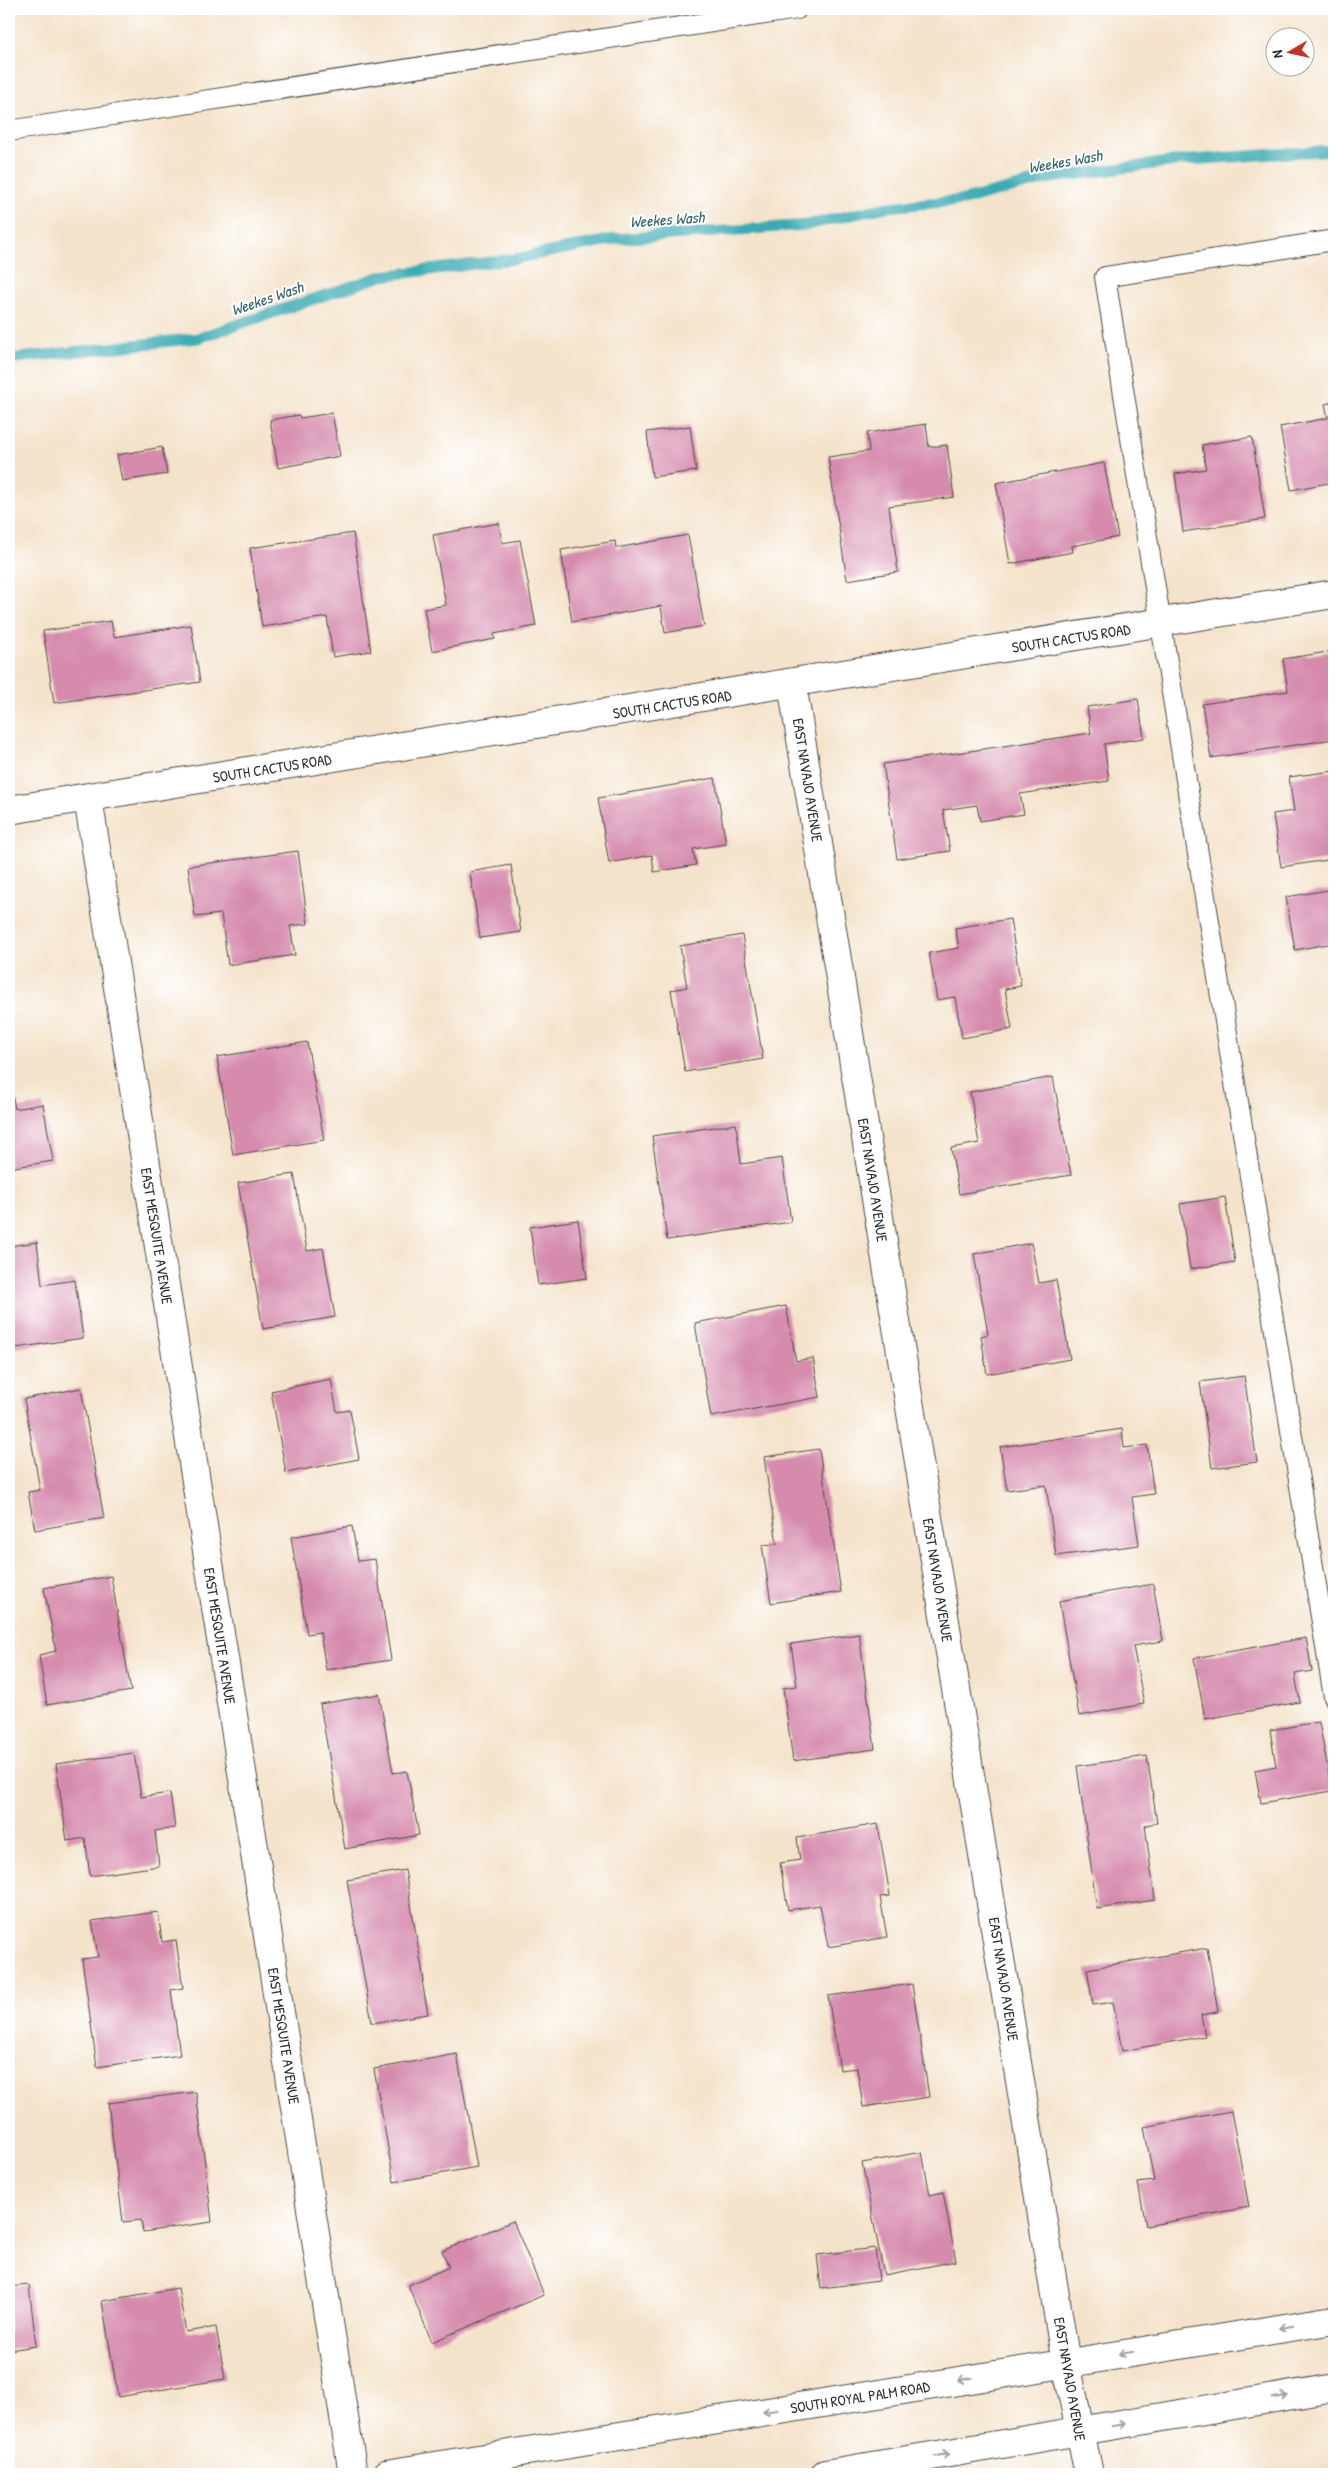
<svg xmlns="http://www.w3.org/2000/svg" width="1343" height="2483" font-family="'Patrick Hand',sans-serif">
  <rect width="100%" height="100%" fill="#fff"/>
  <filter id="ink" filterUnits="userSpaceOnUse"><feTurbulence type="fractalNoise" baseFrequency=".02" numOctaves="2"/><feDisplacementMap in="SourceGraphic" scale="10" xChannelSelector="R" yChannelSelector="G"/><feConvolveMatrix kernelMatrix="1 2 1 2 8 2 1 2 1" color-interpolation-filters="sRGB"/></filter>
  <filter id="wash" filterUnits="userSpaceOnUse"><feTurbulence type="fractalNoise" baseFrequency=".0096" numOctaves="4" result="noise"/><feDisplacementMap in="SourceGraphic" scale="20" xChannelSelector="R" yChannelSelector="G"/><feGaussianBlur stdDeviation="1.12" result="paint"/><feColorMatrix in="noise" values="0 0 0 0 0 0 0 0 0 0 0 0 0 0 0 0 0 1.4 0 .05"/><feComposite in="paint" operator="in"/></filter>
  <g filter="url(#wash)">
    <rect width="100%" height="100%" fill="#f4e3cb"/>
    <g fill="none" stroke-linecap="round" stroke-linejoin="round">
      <polyline stroke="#39abb4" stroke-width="11" points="9,359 198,338 382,276 514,259 615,239 807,225 887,207 964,200 1050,178 1176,161 1334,150"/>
    </g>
    <g id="blocks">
      <g fill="#d68bad">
        <polygon points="1334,402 1334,482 1291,490 1280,427 1328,418 1325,404"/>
        <polygon points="332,413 340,456 278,468 270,420 299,415 300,418"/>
        <polygon points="926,424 929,447 947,445 954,497 889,506 898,572 847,580 828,457 869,451 867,433"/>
        <polygon points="690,426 696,471 652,477 647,432"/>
        <polygon points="1252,437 1265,519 1183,532 1175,474 1206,469 1202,445"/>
        <polygon points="162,447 167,474 122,481 117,455"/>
        <polygon points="1104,463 1118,537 1072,546 1073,552 1010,564 996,483"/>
        <polygon points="499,523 502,543 520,540 536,626 494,634 495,639 432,651 424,609 446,605 433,535"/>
        <polygon points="353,533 371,651 333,657 327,617 262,627 250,548"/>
        <polygon points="688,535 704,626 665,633 661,606 572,622 561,550 615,541 616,548"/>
        <polygon points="111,621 114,637 191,625 200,682 54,703 43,631"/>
        <polygon points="1334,651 1334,739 1211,758 1202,704 1288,691 1283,659"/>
        <polygon points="1138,699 1144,738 1104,744 1109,781 1020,794 1024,814 980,821 977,805 943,810 950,851 897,859 883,764 1091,733 1087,707"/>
        <polygon points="1334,771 1334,859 1281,867 1273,814 1294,811 1289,777"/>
        <polygon points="715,778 726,844 693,849 696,865 654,872 652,855 609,863 598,798"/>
        <polygon points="298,851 308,924 290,926 295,955 228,965 221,914 195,917 188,866"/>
        <polygon points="511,865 521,932 480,938 470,872"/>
        <polygon points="1334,889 1334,943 1295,950 1286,897"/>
        <polygon points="1010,919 1021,986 1005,989 1012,1029 962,1038 955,997 937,1000 929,953 959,948 955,928"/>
        <polygon points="742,935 763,1059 685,1072 671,990 687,987 680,946"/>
        <polygon points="307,1042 324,1140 233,1155 217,1057"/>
        <polygon points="9,1076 15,1109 43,1104 53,1161 9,1168"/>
        <polygon points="1053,1077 1071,1175 959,1194 951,1148 979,1143 970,1092"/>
        <polygon points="736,1124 741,1164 782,1158 791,1222 667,1240 652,1136"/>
        <polygon points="294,1174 307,1251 323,1248 335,1317 263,1329 238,1183"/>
        <polygon points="1225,1197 1235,1262 1190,1269 1180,1204"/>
        <polygon points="578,1220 587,1278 538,1285 530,1227"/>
        <polygon points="37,1242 42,1285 75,1280 83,1338 9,1349 9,1246"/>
        <polygon points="1031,1243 1039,1283 1056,1280 1070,1359 987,1374 981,1336 988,1334 974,1254"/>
        <polygon points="786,1306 796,1361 813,1358 820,1397 711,1417 695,1323"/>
        <polygon points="1244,1376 1257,1462 1212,1468 1200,1382"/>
        <polygon points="331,1379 337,1412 350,1410 359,1459 286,1473 271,1391"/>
        <polygon points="81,1388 104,1518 35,1530 28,1492 40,1490 24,1399"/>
        <polygon points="1122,1429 1124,1448 1147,1445 1154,1494 1132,1497 1139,1545 1056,1556 1046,1485 1007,1490 1000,1447"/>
        <polygon points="819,1449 841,1592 771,1603 762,1545 777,1544 764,1457"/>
        <polygon points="352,1526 358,1561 375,1559 391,1660 326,1670 320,1632 307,1634 291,1537"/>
        <polygon points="111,1576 131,1691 47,1705 39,1655 56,1651 44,1588"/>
        <polygon points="1153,1584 1163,1641 1133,1646 1144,1704 1079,1716 1059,1601"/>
        <polygon points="859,1634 875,1749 793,1761 783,1688 797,1686 791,1644"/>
        <polygon points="1306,1638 1312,1671 1295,1674 1300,1702 1205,1719 1194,1658"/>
        <polygon points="379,1694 393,1773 407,1771 419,1835 345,1849 320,1704"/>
        <polygon points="1319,1722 1332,1791 1261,1803 1255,1770 1276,1766 1270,1730"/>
        <polygon points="134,1753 141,1797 170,1793 175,1828 155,1831 159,1866 90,1876 85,1838 67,1841 56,1764"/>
        <polygon points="1147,1756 1157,1823 1145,1825 1155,1900 1097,1909 1077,1766"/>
        <polygon points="878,1824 890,1896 880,1897 887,1937 828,1947 820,1905 788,1910 780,1863 800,1860 797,1838"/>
        <polygon points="405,1870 424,1981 422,1981 428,2014 372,2023 347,1880"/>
        <polygon points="158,1912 162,1942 176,1940 183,1988 171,1990 180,2055 97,2067 82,1959 98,1957 92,1921"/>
        <polygon points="1207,1948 1218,2012 1201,2015 1205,2036 1122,2051 1113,2002 1093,2005 1087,1969"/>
        <polygon points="912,1984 929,2097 863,2107 857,2068 840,2070 828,1996"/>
        <polygon points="457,2054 477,2167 394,2182 374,2069"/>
        <polygon points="196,2092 212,2222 143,2232 141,2220 123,2222 108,2103"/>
        <polygon points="1231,2111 1249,2207 1146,2226 1138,2183 1154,2181 1144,2127"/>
        <polygon points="922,2152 930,2195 943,2192 956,2261 884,2275 862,2163"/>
        <polygon points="513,2221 544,2295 432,2342 408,2285 449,2267 442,2251"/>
        <polygon points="875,2248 879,2281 821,2288 817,2255"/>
        <polygon points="29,2285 36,2346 9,2350 9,2287"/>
        <polygon points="178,2288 186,2332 216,2327 225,2379 118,2397 102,2301"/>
      </g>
    </g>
  </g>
  <g filter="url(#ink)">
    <use href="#blocks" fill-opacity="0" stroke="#494743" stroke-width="1"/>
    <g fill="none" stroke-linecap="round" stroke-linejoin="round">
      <defs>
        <g id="service">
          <polyline points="9,131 797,9"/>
          <polyline points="1334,240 1105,277 1334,1697"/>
        </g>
        <g id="minor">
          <polyline points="792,684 1066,2363 1089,2474"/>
          <polyline points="88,798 353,2474"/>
          <polyline points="9,810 1334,594"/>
          <polyline points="386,2474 1334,2320"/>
          <polyline points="825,2474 1334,2388"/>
        </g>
      </defs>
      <use href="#service" stroke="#494743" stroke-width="22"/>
      <use href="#minor" stroke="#494743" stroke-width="30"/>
      <use href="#service" stroke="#fff" stroke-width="20"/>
      <use href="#minor" stroke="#fff" stroke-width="28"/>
    </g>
    <defs><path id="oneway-shaft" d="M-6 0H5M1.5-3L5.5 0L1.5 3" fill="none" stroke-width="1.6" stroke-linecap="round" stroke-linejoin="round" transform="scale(1.25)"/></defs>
    <g stroke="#a0a0a0">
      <use href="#oneway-shaft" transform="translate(1286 2327) rotate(171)"/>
      <use href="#oneway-shaft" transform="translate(1126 2353) rotate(171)"/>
      <use href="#oneway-shaft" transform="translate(965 2379) rotate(171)"/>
      <use href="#oneway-shaft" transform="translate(1280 2397) rotate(-10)"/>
      <use href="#oneway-shaft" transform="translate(770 2411) rotate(171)"/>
      <use href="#oneway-shaft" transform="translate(1119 2425) rotate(-10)"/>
      <use href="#oneway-shaft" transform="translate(942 2455) rotate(-9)"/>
    </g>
  </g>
  <g text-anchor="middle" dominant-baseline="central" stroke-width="4" stroke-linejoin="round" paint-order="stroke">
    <g font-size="15" fill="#2b2b2b" stroke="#fff">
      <text transform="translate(1071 638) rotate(-9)">SOUTH CACTUS ROAD</text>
      <text transform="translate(672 704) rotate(-9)">SOUTH CACTUS ROAD</text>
      <text transform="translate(272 768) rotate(-9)">SOUTH CACTUS ROAD</text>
      <text transform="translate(808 780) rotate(81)">EAST NAVAJO AVENUE</text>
      <text transform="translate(873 1180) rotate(81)">EAST NAVAJO AVENUE</text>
      <text transform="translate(157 1236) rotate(81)">EAST MESQUITE AVENUE</text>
      <text transform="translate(938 1580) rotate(81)">EAST NAVAJO AVENUE</text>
      <text transform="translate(220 1636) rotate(81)">EAST MESQUITE AVENUE</text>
      <text transform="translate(1004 1979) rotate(81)">EAST NAVAJO AVENUE</text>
      <text transform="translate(284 2036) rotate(81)">EAST MESQUITE AVENUE</text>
      <text transform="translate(1070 2379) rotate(80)">EAST NAVAJO AVENUE</text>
      <text transform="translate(860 2397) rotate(-9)">SOUTH ROYAL PALM ROAD</text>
    </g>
    <g font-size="16" font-style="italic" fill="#316569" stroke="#fff">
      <text transform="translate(1065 161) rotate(-10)">Weekes Wash</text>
      <text transform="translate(667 219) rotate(-4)">Weekes Wash</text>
      <text transform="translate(267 298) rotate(-19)">Weekes Wash</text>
    </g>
  </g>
  <rect width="1343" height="2483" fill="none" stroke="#fff" stroke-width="30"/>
  <g transform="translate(1290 52) rotate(261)"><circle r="24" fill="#ffffff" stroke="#aaaaaa"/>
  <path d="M0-4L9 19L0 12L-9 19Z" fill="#c8321e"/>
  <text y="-8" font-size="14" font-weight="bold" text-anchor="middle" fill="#2b2b2b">N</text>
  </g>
</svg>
